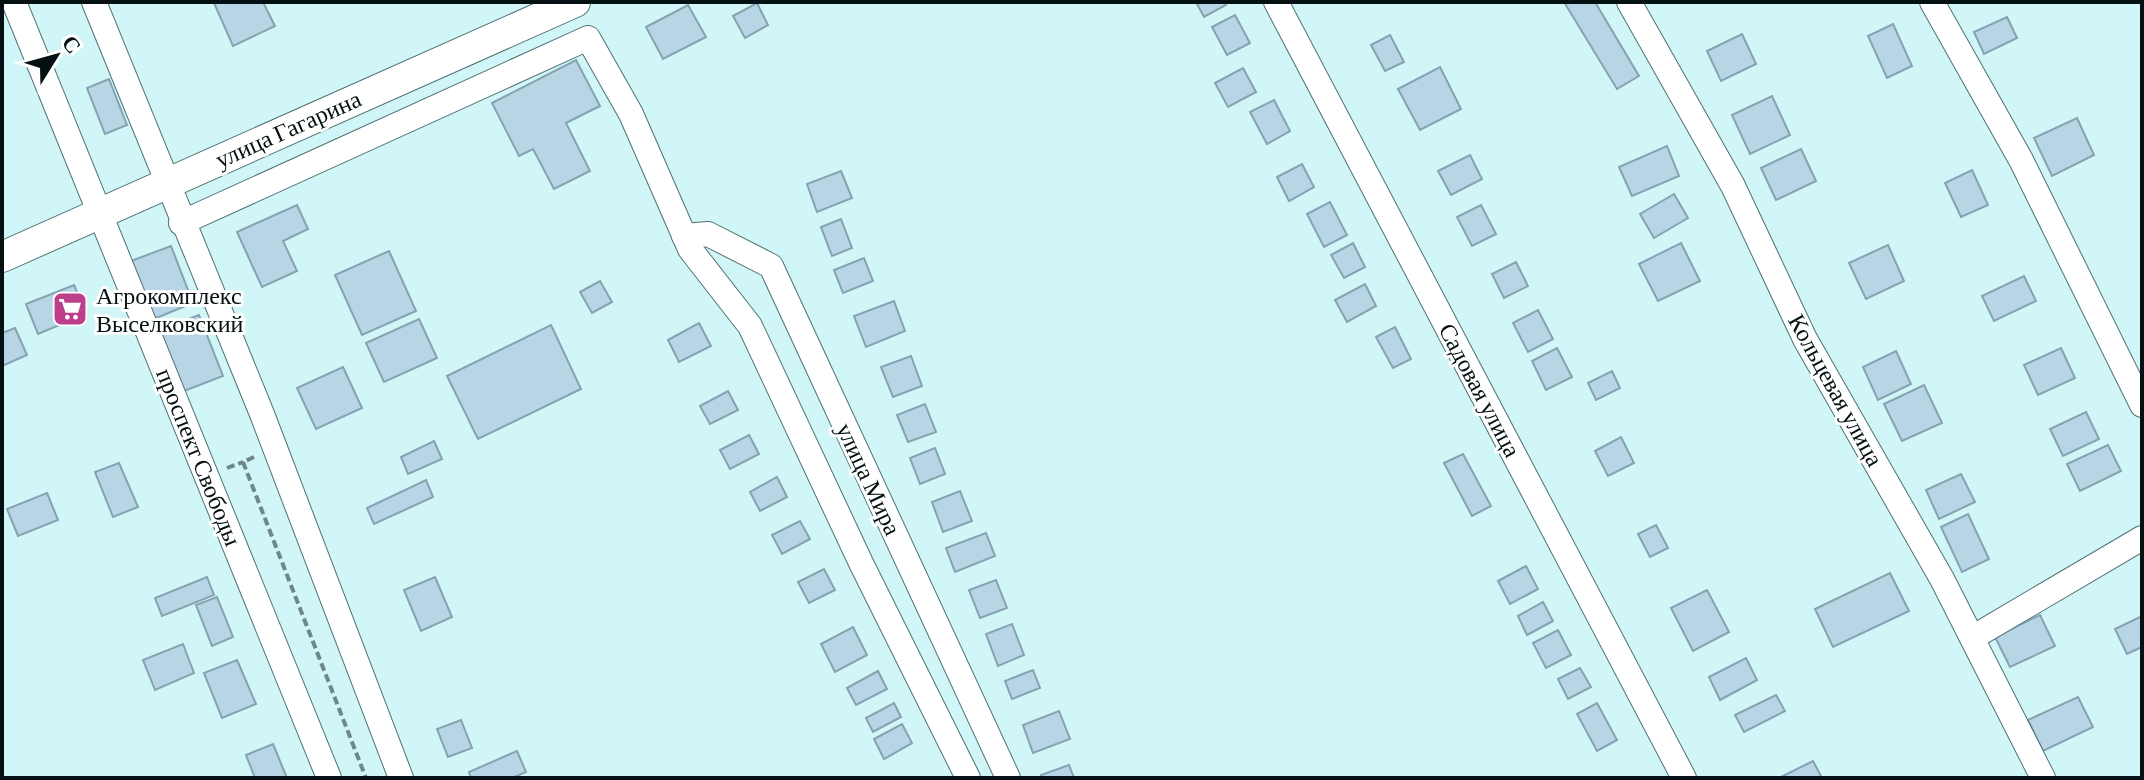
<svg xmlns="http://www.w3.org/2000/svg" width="2144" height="780" font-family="'Crimson Pro',serif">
  <rect width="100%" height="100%" fill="#d0f6f8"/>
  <g fill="#b7d5e5" stroke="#86a2b1" stroke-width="2">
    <polygon points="263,2 275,26 233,46 214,3"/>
    <polygon points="1196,2 1224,2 1226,5 1204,17"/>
    <polygon points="1564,2 1595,2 1639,76 1617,89"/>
    <polygon points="757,3 768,25 745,38 733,16"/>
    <polygon points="688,5 706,37 663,59 646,27"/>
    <polygon points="1235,15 1250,43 1227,55 1212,27"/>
    <polygon points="2007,17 2017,38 1984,54 1974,32"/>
    <polygon points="1893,24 1912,66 1887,78 1868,36"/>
    <polygon points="1742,34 1756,64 1721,81 1707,51"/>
    <polygon points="1390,35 1404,62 1385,71 1371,45"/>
    <polygon points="576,60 600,106 566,123 590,171 554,189 533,149 519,156 492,103"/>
    <polygon points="1440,67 1461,109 1420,130 1398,89"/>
    <polygon points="1243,68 1256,92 1228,107 1215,83"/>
    <polygon points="109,79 127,125 105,134 87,88"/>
    <polygon points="1772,96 1790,135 1750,154 1732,115"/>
    <polygon points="1274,100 1290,131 1267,144 1250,112"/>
    <polygon points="2077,118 2094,155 2052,176 2034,138"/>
    <polygon points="1667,146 1679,176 1632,196 1619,167"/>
    <polygon points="1801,149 1816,181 1776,200 1761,168"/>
    <polygon points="1470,155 1482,179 1451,195 1438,171"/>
    <polygon points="1302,164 1314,187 1289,201 1277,177"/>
    <polygon points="1972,170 1988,205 1961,217 1945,183"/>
    <polygon points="841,171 852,198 817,212 807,184"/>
    <polygon points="1674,194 1688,218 1654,238 1640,214"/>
    <polygon points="1330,202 1347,235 1324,247 1307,214"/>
    <polygon points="297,205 308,229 283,241 297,271 262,287 237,232"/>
    <polygon points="1481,205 1496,234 1472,246 1457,217"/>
    <polygon points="841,219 852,248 832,256 821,227"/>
    <polygon points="1353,243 1365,267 1344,278 1331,255"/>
    <polygon points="1681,243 1700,281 1658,301 1639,264"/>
    <polygon points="1888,245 1904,281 1866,299 1849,263"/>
    <polygon points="171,246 193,303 154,319 131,261"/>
    <polygon points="389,251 416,311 362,335 335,275"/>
    <polygon points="864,258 873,281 843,293 834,270"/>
    <polygon points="1516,262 1528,286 1504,298 1492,274"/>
    <polygon points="2024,276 2036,301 1994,321 1982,296"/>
    <polygon points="600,281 612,302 592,313 580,292"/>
    <polygon points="1365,284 1376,306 1347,322 1335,300"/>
    <polygon points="74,285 86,314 38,334 26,304"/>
    <polygon points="894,301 905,331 866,347 854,316"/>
    <polygon points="1538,310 1553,339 1528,352 1513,323"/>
    <polygon points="199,315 223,376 179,393 155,332"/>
    <polygon points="419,319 437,358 384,382 366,343"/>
    <polygon points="699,323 711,346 679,362 668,340"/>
    <polygon points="551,325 581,389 478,439 447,376"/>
    <polygon points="1395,327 1411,359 1393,368 1376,337"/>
    <polygon points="15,328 27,355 2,366 2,333"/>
    <polygon points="1557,348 1572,377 1546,390 1532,361"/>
    <polygon points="2061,348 2075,378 2038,395 2024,365"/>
    <polygon points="1896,351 1911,384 1878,400 1863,367"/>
    <polygon points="911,356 922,386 893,397 881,367"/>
    <polygon points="343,367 362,408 316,429 297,388"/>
    <polygon points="1612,371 1620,388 1596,400 1588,383"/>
    <polygon points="1924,385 1942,423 1902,441 1884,404"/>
    <polygon points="728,391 738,410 710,424 700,406"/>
    <polygon points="925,404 936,432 908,442 897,415"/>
    <polygon points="2086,412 2099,439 2063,456 2050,429"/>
    <polygon points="749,435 759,454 730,469 720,450"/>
    <polygon points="1621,437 1634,463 1608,476 1595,451"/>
    <polygon points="434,441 442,459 408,474 401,457"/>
    <polygon points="2108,445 2121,471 2080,491 2067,464"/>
    <polygon points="935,448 945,474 920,484 910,458"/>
    <polygon points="1463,454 1491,506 1472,516 1444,463"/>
    <polygon points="119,463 138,507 113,517 95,472"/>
    <polygon points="1961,474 1975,502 1939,519 1926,490"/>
    <polygon points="777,477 787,497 760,511 750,492"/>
    <polygon points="426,480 433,497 374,524 367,508"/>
    <polygon points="960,491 972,521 943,532 932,502"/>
    <polygon points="47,493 58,520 18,536 7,509"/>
    <polygon points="1968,514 1989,559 1962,572 1941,527"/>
    <polygon points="800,521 810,539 782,554 772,535"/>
    <polygon points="1656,525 1668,548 1650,557 1638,534"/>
    <polygon points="986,533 995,556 955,572 946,548"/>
    <polygon points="1526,566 1538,589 1510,604 1498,581"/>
    <polygon points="824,569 835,590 809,603 798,582"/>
    <polygon points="1890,573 1909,611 1833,647 1815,609"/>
    <polygon points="207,577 214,595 162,616 155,598"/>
    <polygon points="435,577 452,617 421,631 404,590"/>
    <polygon points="996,580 1007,608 980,618 969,590"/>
    <polygon points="1707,590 1729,632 1693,651 1671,608"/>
    <polygon points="217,597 233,637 212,646 196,605"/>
    <polygon points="1543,602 1553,621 1527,635 1518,616"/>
    <polygon points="2040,615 2055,646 2010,667 1995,637"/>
    <polygon points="2142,616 2142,647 2127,654 2115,629"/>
    <polygon points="1012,624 1024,655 998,666 986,634"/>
    <polygon points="853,627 867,655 835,672 821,644"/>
    <polygon points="1558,630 1571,655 1546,668 1533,643"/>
    <polygon points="183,644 194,673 155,690 143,660"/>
    <polygon points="1746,658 1757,680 1720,700 1709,677"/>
    <polygon points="237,660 256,704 222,718 204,673"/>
    <polygon points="1580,668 1591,687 1568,699 1558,679"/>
    <polygon points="1033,670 1040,688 1012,699 1005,681"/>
    <polygon points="878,671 887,689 856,705 847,688"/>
    <polygon points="1776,695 1785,711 1744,732 1735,715"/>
    <polygon points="2078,697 2093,727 2043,751 2028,720"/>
    <polygon points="894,703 901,717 873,732 866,718"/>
    <polygon points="1597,703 1617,740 1597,751 1577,714"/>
    <polygon points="1059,711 1070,739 1033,753 1023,725"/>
    <polygon points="461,720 472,748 448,757 437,729"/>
    <polygon points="902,724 912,743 884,759 874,739"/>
    <polygon points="273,744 287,778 255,778 246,755"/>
    <polygon points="517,751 526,772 512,778 471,778 469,772"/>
    <polygon points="1813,761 1822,778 1779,778"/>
    <polygon points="1069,765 1074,778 1042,778 1041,775"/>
  </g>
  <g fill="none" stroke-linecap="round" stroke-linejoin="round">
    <defs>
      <g id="minor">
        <polyline points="14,2 329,778"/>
        <polyline points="94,2 262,414 401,778"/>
        <polyline points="1276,2 1684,778"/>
        <polyline points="1629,2 1733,186 1805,339 1942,579 2043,778"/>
        <polyline points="1932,2 2021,160 2142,405"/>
        <polyline points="181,223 588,38 631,114 690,249 750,326 861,563 968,778"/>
        <polyline points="684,236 708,234 771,266 1008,778"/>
        <polyline points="1972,638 2142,538"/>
      </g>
      <polyline id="major" points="2,257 575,2"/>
    </defs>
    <use href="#minor" stroke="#4f7174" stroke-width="26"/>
    <use href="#major" stroke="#4f7174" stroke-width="32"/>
    <g stroke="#6e8789" stroke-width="4" stroke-dasharray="8 4" stroke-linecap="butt">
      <polyline points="254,457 243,462 366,778"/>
      <polyline points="227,468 243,462"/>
    </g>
    <use href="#minor" stroke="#fff" stroke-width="24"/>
    <use href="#major" stroke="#fff" stroke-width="30"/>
  </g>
  <defs>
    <symbol id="supermarket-square" viewBox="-11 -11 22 22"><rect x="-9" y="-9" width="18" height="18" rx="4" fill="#bd3e8a" stroke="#fff"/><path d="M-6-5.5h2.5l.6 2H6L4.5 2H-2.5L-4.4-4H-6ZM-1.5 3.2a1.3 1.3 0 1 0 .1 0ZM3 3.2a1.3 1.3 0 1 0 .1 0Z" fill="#fff"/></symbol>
  </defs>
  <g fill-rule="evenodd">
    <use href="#supermarket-square" x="50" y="289" width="40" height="40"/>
  </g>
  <g text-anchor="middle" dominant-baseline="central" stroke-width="6" stroke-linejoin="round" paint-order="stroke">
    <g font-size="24" fill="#041011" stroke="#fff">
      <text transform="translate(288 129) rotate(-24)">улица Гагарина</text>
      <text transform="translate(1480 390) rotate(62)">Садовая улица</text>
      <text transform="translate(1836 390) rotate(61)">Кольцевая улица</text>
      <text transform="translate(199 457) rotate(68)">проспект Свободы</text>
      <text transform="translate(869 479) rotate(65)">улица Мира</text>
    </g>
    <g font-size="24" fill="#041011" stroke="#fff" text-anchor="start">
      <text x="96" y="295">Агрокомплекс<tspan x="96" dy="28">Выселковский</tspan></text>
    </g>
  </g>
  <rect width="2144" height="780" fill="none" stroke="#041011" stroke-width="8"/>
  <g transform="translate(56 56) rotate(53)" stroke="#ffffff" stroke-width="6" paint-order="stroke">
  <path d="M0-6L14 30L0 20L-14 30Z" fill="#041011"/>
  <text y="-12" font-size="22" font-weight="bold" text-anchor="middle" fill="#041011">С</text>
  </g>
</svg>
